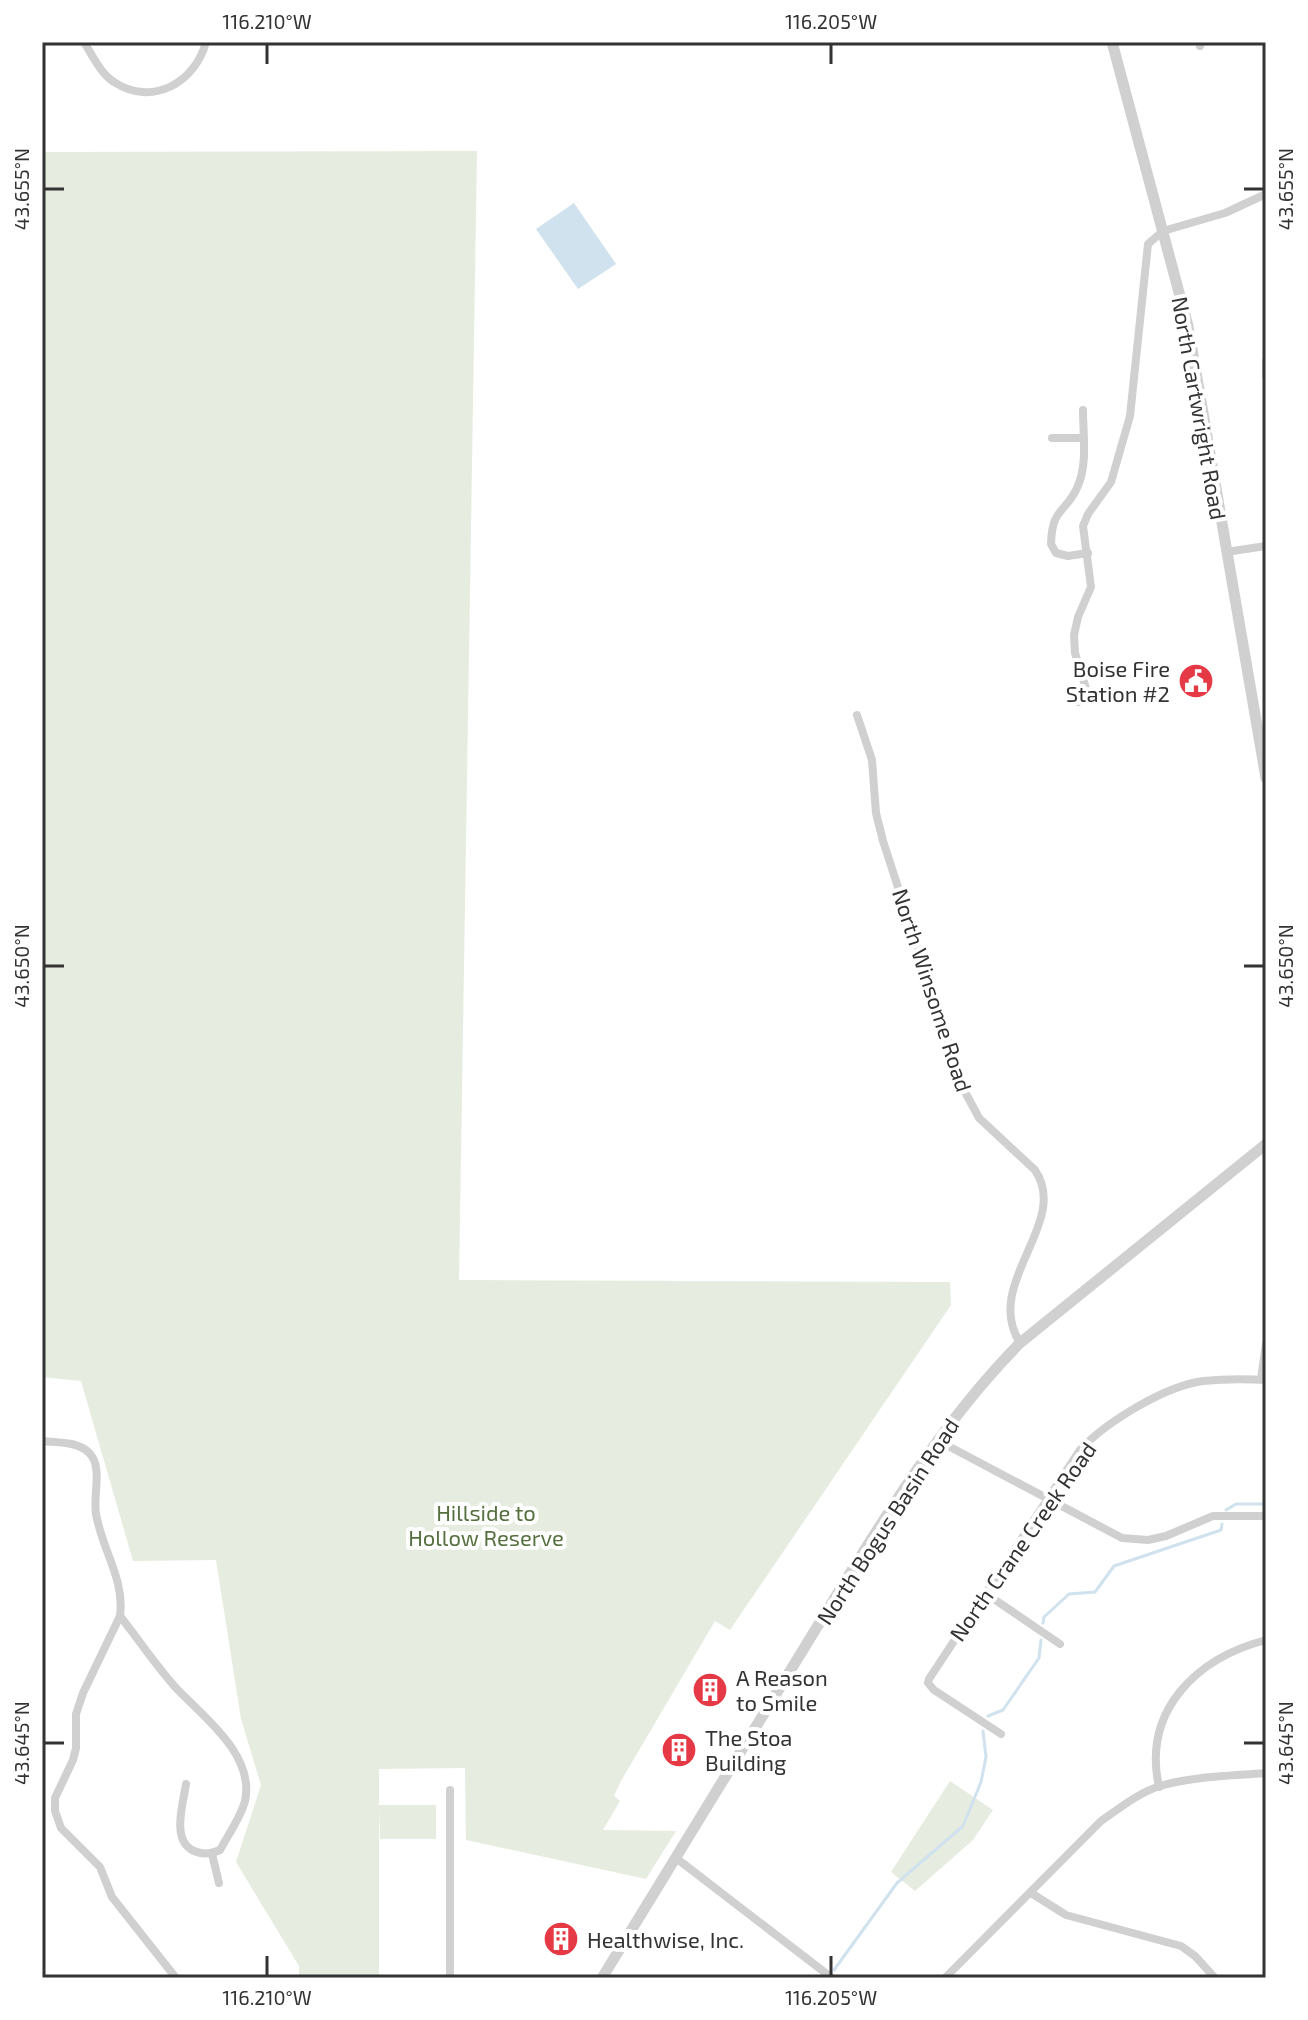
<svg xmlns="http://www.w3.org/2000/svg" width="1308" height="2020" font-family="'Exo 2',sans-serif">
  <rect width="100%" height="100%" fill="#fff"/>
  <g fill="#e6ecdf">
    <polygon points="477,151 459,1280 950,1282 951,1305 730,1630 715,1621 621,1781 614,1796 620,1801 603,1830 676,1831 646,1879 466,1840 465,1768 379,1769 379,1805 436,1805 436,1839 380,1839 379,1808 379,1978 299,1978 299,1966 236,1862 261,1785 241,1719 216,1560 133,1561 81,1381 42,1377 42,152"/>
    <polygon points="950,1781 993,1810 973,1840 915,1891 891,1872"/>
  </g>
  <polygon fill="#cfe2ee" points="574,203 616,264 578,289 536,229"/>
  <g fill="none" stroke-linecap="round" stroke-linejoin="round">
    <g stroke="#cfe2ee" stroke-width="3">
      <polyline points="1226,1510 1236,1504 1266,1504"/>
      <polyline points="1043,1623 1044,1617 1069,1594 1095,1592 1114,1566 1221,1530 1222,1524"/>
      <polyline points="988,1716 1003,1710 1039,1658 1041,1640"/>
      <polyline points="834,1970 897,1883 963,1826 981,1782 986,1757 983,1731"/>
    </g>
    <g stroke="#d0d0d0" stroke-width="8">
      <path d="M84,42c8,13 17,32 30,40 38,25 81,1 92,-40"/>
      <polyline points="1200,46 1201,42"/>
      <polyline points="1266,361 1266,376"/>
      <path d="M1083,410c0,25 5,55 -6,78 -12,26 -25,19 -26,56l5,9 12,3 20,-3"/>
      <polyline points="1052,438 1083,438"/>
      <polyline points="1226,552 1266,546"/>
      <polyline points="1078,702 1084,701 1088,695 1075,653 1074,635 1078,617 1091,587 1083,526 1088,514 1111,482 1130,416 1148,244 1163,231 1225,213 1266,194"/>
      <path d="M857,715l15,45 4,53 7,28 81,249 15,28 56,52c36,53 -53,113 -15,173"/>
      <polyline points="1261,1379 1266,1344"/>
      <polyline points="937,1440 1122,1538 1148,1540 1166,1536 1213,1516 1266,1516"/>
      <path d="M42,1441c17,2 42,0 51,17 8,15 0,39 3,56 6,36 29,65 24,102l-37,77 -7,21v34l-3,12 -18,38v13l6,17 39,39 12,30 64,81"/>
      <polyline points="985,1593 1060,1644"/>
      <path d="M120,1616c19,24 36,50 57,73 27,28 78,66 68,112 -4,16 -17,34 -25,49 -9,4 -17,5 -26,1 -23,-10 -11,-47 -8,-67"/>
      <path d="M1001,1734l-67,-44 -6,-7 1,-4 151,-229c26,-28 85,-64 123,-69 21,-2 43,-2 63,-1"/>
      <path d="M1159,1787c-17,-77 38,-129 107,-147"/>
      <polyline points="450,1790 450,1978"/>
      <polyline points="212,1854 219,1883"/>
      <polyline points="676,1858 832,1978"/>
      <polyline points="1031,1893 1066,1915 1181,1946 1195,1956 1215,1978"/>
      <path d="M945,1978l156,-157c19,-13 37,-28 59,-35 34,-10 71,-10 106,-13"/>
    </g>
    <g stroke="#d0d0d0" stroke-width="11">
      <polyline points="1112,42 1188,326 1266,778"/>
      <path d="M602,1978c72,-117 143,-234 215,-351 61,-99 121,-201 203,-284l246,-199"/>
    </g>
  </g>
  <path fill="none" stroke="#333" stroke-width="3" d="M267,44v20M831,44v20M44,189h20M1244,189h20M44,966h20M1244,966h20M44,1743h20M1244,1743h20M267,1956v20M831,1956v20"/>
  <defs>
    <symbol id="civic-disc" viewBox="-11 -11 22 22"><circle r="9.5" fill="#e63946" stroke="#fff"/><path d="M-.6-6.5H3V-4.5H.6V-3L4-1V1h2V6H-6V1h2V-1L-.6-3ZM-1.2 2.5V6h2.4V2.5Z" fill="#fff"/></symbol>
    <symbol id="building-disc" viewBox="-11 -11 22 22"><circle r="9.5" fill="#e63946" stroke="#fff"/><path d="M-4-6H4V6H1V3H-1V6H-4ZM-2.5-4.3h1.7v1.8h-1.7ZM.8-4.3h1.7v1.8H.8ZM-2.5-1h1.7V.8h-1.7ZM.8-1h1.7V.8H.8Z" fill="#fff"/></symbol>
  </defs>
  <g fill-rule="evenodd">
    <use href="#civic-disc" x="1176" y="661" width="40" height="40"/>
    <use href="#building-disc" x="690" y="1670" width="40" height="40"/>
    <use href="#building-disc" x="659" y="1730" width="40" height="40"/>
    <use href="#building-disc" x="541" y="1919" width="40" height="40"/>
  </g>
  <g text-anchor="middle" dominant-baseline="central" stroke-width="8" stroke-linejoin="round" paint-order="stroke">
    <g font-size="22" fill="#333" stroke="#fff">
      <text transform="translate(1200 408) rotate(80)">North Cartwright Road</text>
      <text transform="translate(933 990) rotate(72)">North Winsome Road</text>
      <text transform="translate(887 1521) rotate(-57)">North Bogus Basin Road</text>
      <text transform="translate(1022 1541) rotate(-55)">North Crane Creek Road</text>
    </g>
    <g font-size="22" fill="#333" stroke="#fff" text-anchor="start">
      <text x="1170" y="668" text-anchor="end">Boise Fire<tspan x="1170" dy="25">Station #2</tspan></text>
      <text x="736" y="1677">A Reason<tspan x="736" dy="25">to Smile</tspan></text>
      <text x="705" y="1737">The Stoa<tspan x="705" dy="25">Building</tspan></text>
      <text x="587" y="1939">Healthwise, Inc.</text>
    </g>
    <g font-size="22" fill="#56703f" stroke="#fff">
      <text x="486" y="1512">Hillside to<tspan x="486" dy="25">Hollow Reserve</tspan></text>
    </g>
  </g>
  <rect width="1308" height="2020" fill="none" stroke="#ffffff" stroke-width="88"/>
  <rect x="44" y="44" width="1220" height="1932" fill="none" stroke="#333" stroke-width="3"/>
  <g font-size="20" text-anchor="middle" fill="#333">
    <text x="267" y="29">116.210°W</text>
    <text x="831" y="29">116.205°W</text>
    <text transform="translate(22 189) rotate(-90)" y="7">43.655°N</text>
    <text transform="translate(1286 189) rotate(-90)" y="7">43.655°N</text>
    <text transform="translate(22 966) rotate(-90)" y="7">43.650°N</text>
    <text transform="translate(1286 966) rotate(-90)" y="7">43.650°N</text>
    <text transform="translate(22 1743) rotate(-90)" y="7">43.645°N</text>
    <text transform="translate(1286 1743) rotate(-90)" y="7">43.645°N</text>
    <text x="267" y="2005">116.210°W</text>
    <text x="831" y="2005">116.205°W</text>
  </g>
</svg>
